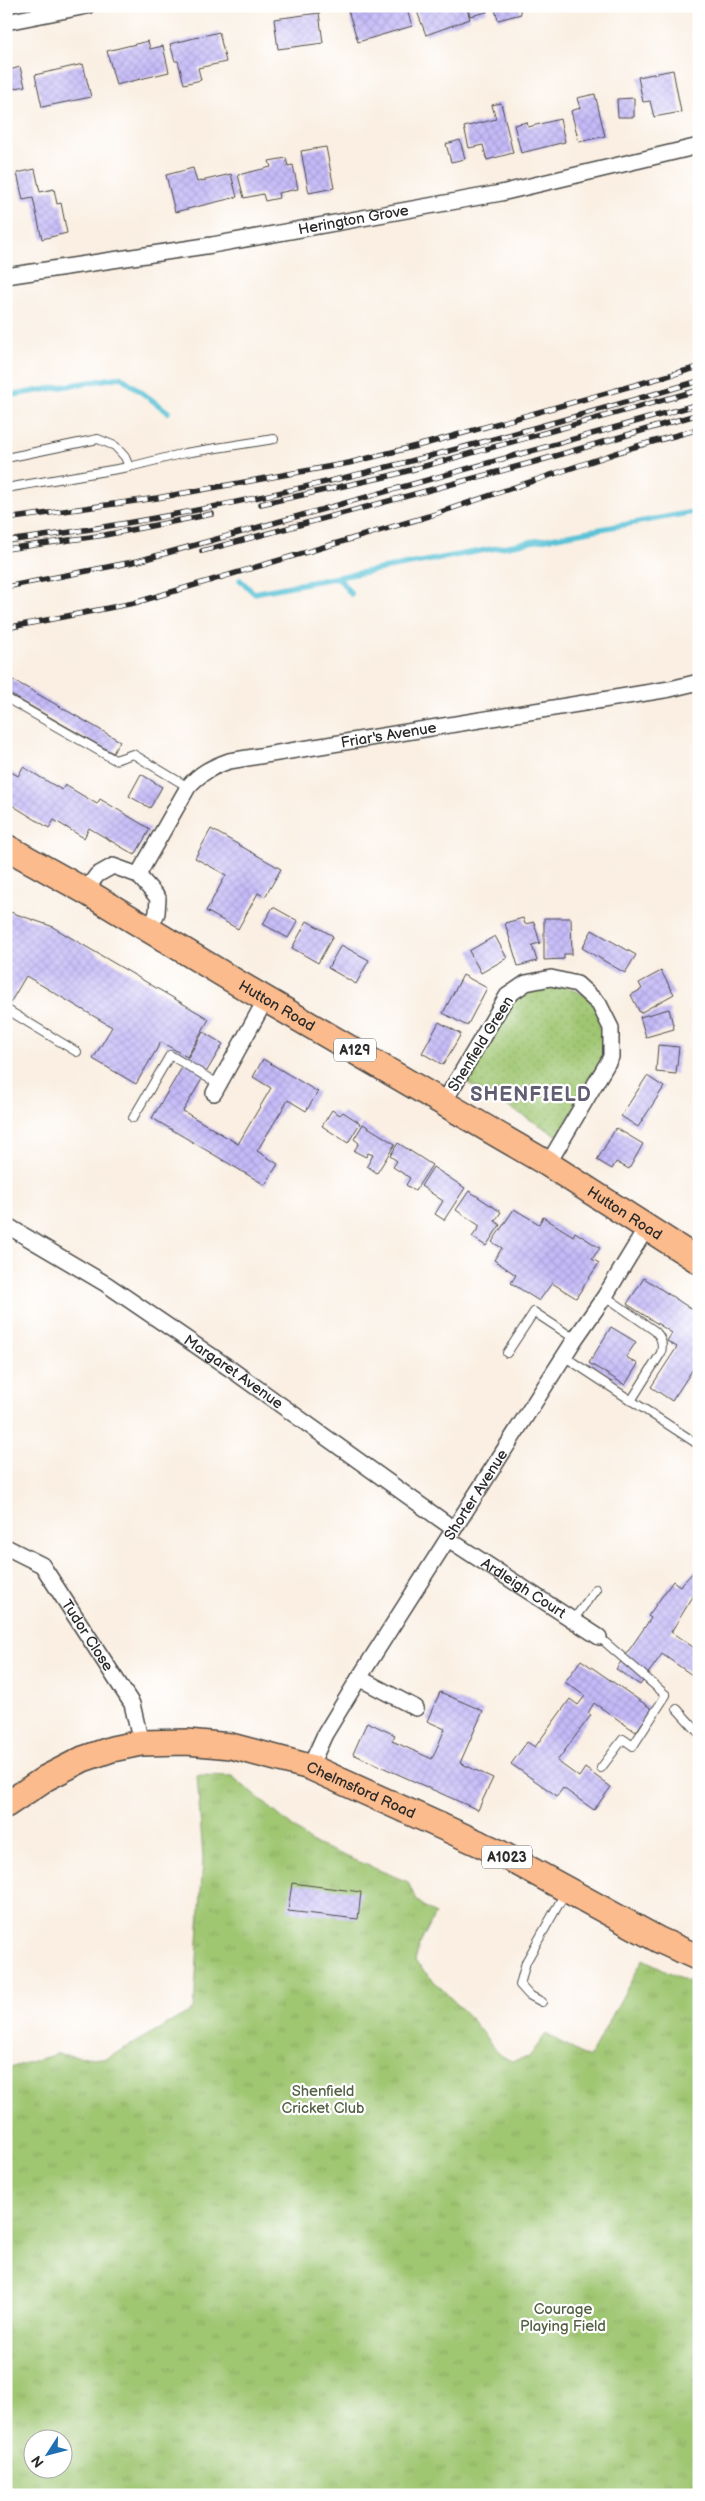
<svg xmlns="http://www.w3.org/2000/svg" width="705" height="2501" font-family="'Balsamiq Sans',sans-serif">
  <defs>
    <pattern id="grass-dots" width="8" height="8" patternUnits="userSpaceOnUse" patternTransform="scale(1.25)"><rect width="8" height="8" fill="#9fc671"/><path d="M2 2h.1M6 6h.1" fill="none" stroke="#89aa62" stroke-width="1.8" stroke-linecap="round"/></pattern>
    <pattern id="park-tufts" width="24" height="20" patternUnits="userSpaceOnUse" patternTransform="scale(1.25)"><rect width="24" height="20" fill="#9fc671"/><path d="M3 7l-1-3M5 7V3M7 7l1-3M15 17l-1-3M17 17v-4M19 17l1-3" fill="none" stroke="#89aa62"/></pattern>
    <pattern id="building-cross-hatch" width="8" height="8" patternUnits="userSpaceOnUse" patternTransform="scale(1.25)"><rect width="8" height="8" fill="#c5baf8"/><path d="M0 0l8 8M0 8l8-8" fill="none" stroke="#a9a0d5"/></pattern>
  </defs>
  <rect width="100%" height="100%" fill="#fff"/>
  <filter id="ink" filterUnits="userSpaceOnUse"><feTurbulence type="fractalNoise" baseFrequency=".02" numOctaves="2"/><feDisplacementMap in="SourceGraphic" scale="10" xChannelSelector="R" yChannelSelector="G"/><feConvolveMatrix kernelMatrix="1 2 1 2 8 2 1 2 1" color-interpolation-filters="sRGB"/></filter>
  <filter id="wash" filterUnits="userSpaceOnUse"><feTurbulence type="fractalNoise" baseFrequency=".0096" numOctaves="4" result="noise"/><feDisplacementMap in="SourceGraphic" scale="20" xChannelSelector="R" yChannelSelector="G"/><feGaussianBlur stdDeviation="1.12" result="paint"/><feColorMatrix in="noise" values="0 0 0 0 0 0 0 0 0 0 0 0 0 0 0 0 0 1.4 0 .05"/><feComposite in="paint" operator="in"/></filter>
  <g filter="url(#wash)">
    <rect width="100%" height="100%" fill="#faefe2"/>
    <path fill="url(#grass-dots)" stroke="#65784e" d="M546,984l18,2 23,10 16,24 3,34 -48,82 -92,-54c14,-26 35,-77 61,-91 6,-3 13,-5 19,-7z"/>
    <path fill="url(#park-tufts)" stroke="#65784e" fill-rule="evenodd" d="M197,1775l35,1 79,66 97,40 8,18 19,14 -16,32 -4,16 52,52 32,40 12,7 18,-4 17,-23 43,24 54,-99 56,28v508h-693v-426l51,-15 49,5 88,-50 9,-151zM32,2438h30v30h-30z"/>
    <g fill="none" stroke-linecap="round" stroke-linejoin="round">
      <g stroke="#5ac2d7" stroke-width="5.5">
        <polyline points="6,396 121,377 168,412"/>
        <polyline points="338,577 699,511"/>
        <polyline points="240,580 254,593 338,577 351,594"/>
      </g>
    </g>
    <g id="blocks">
      <g fill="url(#building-cross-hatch)">
        <polygon points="406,6 412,26 358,42 347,7"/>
        <polygon points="415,6 466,6 470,19 426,35"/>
        <polygon points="467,6 486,6 487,12 470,16"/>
        <polygon points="494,6 519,6 521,14 498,20"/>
        <polygon points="319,13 323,43 278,49 274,19"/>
        <polygon points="219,32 226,62 198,68 201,80 184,84 178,61 175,61 170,44"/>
        <polygon points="148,41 150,49 163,46 169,72 116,85 107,51"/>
        <polygon points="83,64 91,97 42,107 35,75"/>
        <polygon points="20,67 25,86 8,90 6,71"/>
        <polygon points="673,70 681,112 654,117 650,101 643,102 638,77"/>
        <polygon points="595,94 605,136 579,142 571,111 580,108 577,98"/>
        <polygon points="634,98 634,117 618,117 617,99"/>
        <polygon points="501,103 513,153 487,160 483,145 469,148 464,127 496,119 492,105"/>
        <polygon points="560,119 565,142 521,153 514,125 527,122 528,127"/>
        <polygon points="460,140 465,159 451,162 446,144"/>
        <polygon points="326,147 334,188 309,193 301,151"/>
        <polygon points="286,158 288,166 293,165 298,189 278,193 279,198 265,201 263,194 244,198 238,175 271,167 269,161"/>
        <polygon points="193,168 197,182 231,174 237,197 175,212 166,175"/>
        <polygon points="35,169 40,192 54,189 57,204 61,203 67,233 42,239 33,198 23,200 17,173"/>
        <polygon points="6,676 120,741 113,753 6,692"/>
        <polygon points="23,767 62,790 65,785 97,804 100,799 150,829 135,855 89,828 84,838 54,820 49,828 10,804 6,811 6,769 18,776"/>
        <polygon points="141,774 162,787 150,808 129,796"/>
        <polygon points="211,829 281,869 265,897 258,893 238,929 206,911 226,875 195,858"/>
        <polygon points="273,907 298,921 288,938 263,924"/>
        <polygon points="10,912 51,926 209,1019 187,1057 161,1042 136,1084 93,1059 112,1027 26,976 10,1003 6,1001 6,919"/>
        <polygon points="523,918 525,924 534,922 540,943 532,945 537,961 518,966 505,923"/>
        <polygon points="544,918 571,918 572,954 564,954 564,959 544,960"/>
        <polygon points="307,921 333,936 318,963 292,948"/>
        <polygon points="592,930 636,955 625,973 582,948"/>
        <polygon points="495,936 507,958 481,973 469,951"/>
        <polygon points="341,945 369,960 356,984 328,968"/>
        <polygon points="661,971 674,994 640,1013 631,995 642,989 639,983"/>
        <polygon points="463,975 487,988 467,1026 443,1013"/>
        <polygon points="669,1009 674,1029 646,1037 640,1017"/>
        <polygon points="439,1022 461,1034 443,1065 422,1053"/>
        <polygon points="203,1032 223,1044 183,1111 238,1144 271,1088 253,1077 263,1059 318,1092 306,1111 288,1100 257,1151 278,1164 265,1185 152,1118"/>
        <polygon points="658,1045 679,1047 676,1074 656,1072"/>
        <polygon points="647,1076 664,1087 638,1127 621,1116"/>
        <polygon points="332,1110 340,1115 343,1112 360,1123 348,1143 322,1126"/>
        <polygon points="363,1124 395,1144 377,1173 367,1166 373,1155 368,1153 366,1157 354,1151 359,1143 354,1139"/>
        <polygon points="616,1128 643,1144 629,1169 616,1162 612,1169 597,1160"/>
        <polygon points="398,1143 432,1165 415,1191 406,1185 410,1178 393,1167 397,1161 390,1156"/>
        <polygon points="433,1167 465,1188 444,1220 435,1214 443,1201 421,1186"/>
        <polygon points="469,1191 501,1212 495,1221 500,1225 486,1246 472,1237 480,1226 456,1210"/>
        <polygon points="514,1209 539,1224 543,1217 573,1236 575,1232 600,1248 592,1259 599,1263 576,1298 552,1283 539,1301 511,1283 516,1275 494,1260 502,1248 492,1242"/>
        <polygon points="644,1278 699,1314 699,1368 695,1366 672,1401 651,1387 677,1347 667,1341 672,1333 627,1304"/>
        <polygon points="611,1327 636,1342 626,1357 638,1364 625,1385 589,1363"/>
        <polygon points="699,1566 699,1595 694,1595 671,1632 699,1651 699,1680 662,1654 640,1685 616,1669 651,1618 648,1616 673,1581 680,1586"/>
        <polygon points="581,1660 652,1709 636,1732 594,1703 588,1713 591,1715 557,1761 579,1777 585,1768 611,1787 594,1810 563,1788 557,1796 511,1764 527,1742 535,1747 570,1699 578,1705 585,1696 565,1682"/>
        <polygon points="440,1692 483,1711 460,1763 493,1778 478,1810 353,1754 367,1722 395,1735 392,1741 432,1759 445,1729 427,1721"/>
        <polygon points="292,1883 361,1892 358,1919 288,1911"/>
      </g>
    </g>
  </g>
  <g filter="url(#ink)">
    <use href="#blocks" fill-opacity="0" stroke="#4a4846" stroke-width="1"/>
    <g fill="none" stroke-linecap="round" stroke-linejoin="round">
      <defs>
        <g id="service">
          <polyline points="6,458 98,439 115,446 125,457 129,467"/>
          <polyline points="6,488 129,467 185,453 274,439"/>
          <polyline points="6,698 115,760 133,754 188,787"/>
          <polyline points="6,1009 77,1052"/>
          <polyline points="133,1118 170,1055 220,1085"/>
          <path d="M605,1296l50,35c7,7 8,13 6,22l-30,48"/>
          <polyline points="507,1353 534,1312 575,1339"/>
          <polyline points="565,1357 699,1445"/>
          <polyline points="574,1619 596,1589"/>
          <polyline points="599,1637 666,1695 633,1746 623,1739 601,1768"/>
          <polyline points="677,1709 699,1733"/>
          <polyline points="542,2002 529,1995 520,1985 526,1962 565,1893"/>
        </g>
        <g id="minor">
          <polyline points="6,22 87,6"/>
          <path id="s1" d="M6,276l206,-31 289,-52 198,-47"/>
          <path id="s2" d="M138,875l50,-88c12,-14 24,-20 41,-26l441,-72 29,-7"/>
          <polyline points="85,891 97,875 113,866 138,875 158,898 157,913 150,929"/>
          <polyline points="214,1093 266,999"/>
          <polyline points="444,1102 507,996 526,983 551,978 577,984 599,1004 611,1028 611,1057 548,1164"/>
          <path id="s3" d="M6,1225l100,59 126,86 222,159"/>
          <path id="s4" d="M448,1539l151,98"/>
          <path id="s5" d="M6,1547l36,18 90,139 9,39"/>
          <polyline points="359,1678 416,1708"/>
          <path id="s6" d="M310,1767l15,-33 34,-56 216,-339 30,-43 42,-69"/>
        </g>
        <g id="primary">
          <path id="s7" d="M6,847l79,44 151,91 312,182 151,97"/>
          <path id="s8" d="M6,1805l40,-27 37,-19 29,-10 29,-6 46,-1 44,4 79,21 188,85 161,88 40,18"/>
        </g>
      </defs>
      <use href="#service" stroke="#4a4846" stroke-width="10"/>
      <use href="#minor" stroke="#4a4846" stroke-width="18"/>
      <use href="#primary" stroke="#4a4846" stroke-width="28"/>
      <use href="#service" stroke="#fff" stroke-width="8"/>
      <use href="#minor" stroke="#fff" stroke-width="15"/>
      <use href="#primary" stroke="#fbbb8c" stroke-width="25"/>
      <defs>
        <g id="rail">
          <polyline points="261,504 389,476 699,390"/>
          <polyline points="6,519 157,498 349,463 428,443 699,367"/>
          <path d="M6,541c235,-29 466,-94 693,-160"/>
          <polyline points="6,549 105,535 212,514"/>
          <polyline points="202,551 538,461 699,414"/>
          <polyline points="6,587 138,561 699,404"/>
          <polyline points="6,628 134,603 429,516 634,447 699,429"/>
        </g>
      </defs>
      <use href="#rail" stroke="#2b2b2b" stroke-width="5.5"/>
      <use href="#rail" stroke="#fff" stroke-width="4" stroke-dasharray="11" stroke-linecap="butt"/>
    </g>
  </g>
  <g text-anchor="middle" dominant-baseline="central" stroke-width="4.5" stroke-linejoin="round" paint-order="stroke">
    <g fill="#fff" stroke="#6b6b6b" stroke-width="1">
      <rect x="334" y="1038.5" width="42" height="23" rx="4"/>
      <rect x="482" y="1845.5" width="50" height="23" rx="4"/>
    </g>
    <g font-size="14" font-weight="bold" fill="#2b2b2b">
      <text x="355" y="1050">A129</text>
      <text x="507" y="1857">A1023</text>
    </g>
    <g font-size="15" fill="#2b2b2b" stroke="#fff">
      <text stroke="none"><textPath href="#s1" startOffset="352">Herington Grove</textPath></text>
      <text stroke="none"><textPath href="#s2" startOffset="312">Friar's Avenue</textPath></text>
      <text stroke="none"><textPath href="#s7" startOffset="314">Hutton Road</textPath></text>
      <text transform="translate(481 1044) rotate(-58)">Shenfield Green</text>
      <text stroke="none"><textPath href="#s7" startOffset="719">Hutton Road</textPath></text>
      <text stroke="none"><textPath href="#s3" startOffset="271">Margaret Avenue</textPath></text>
      <text stroke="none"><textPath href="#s6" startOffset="319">Shorter Avenue</textPath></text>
      <text stroke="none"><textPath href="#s4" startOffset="90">Ardleigh Court</textPath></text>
      <text stroke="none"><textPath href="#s5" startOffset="124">Tudor Close</textPath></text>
      <text stroke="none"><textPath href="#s8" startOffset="378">Chelmsford Road</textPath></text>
    </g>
    <g font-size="15" fill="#546144" stroke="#fff">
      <text x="323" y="2091">Shenfield<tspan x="323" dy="17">Cricket Club</tspan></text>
      <text x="563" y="2309">Courage<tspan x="563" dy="17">Playing Field</tspan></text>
    </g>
    <g font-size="20" font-weight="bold" letter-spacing="1" fill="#615d73" stroke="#fff">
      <text x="531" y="1095">SHENFIELD</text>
    </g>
  </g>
  <rect width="705" height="2501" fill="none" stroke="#fff" stroke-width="25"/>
  <g transform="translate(48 2454) rotate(234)"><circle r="24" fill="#ffffff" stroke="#aaaaaa"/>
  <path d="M0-4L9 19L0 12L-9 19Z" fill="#1f6fb2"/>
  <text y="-8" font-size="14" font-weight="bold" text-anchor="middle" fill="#2b2b2b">N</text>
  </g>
</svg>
